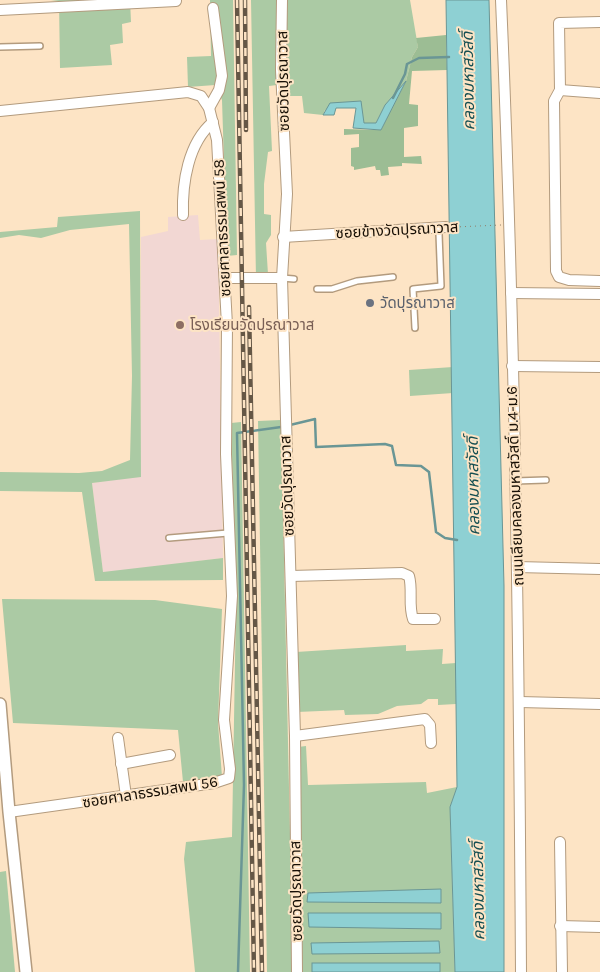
<svg xmlns="http://www.w3.org/2000/svg" width="600" height="972" font-family="Karla,'Noto Sans Thai',sans-serif">
  <rect width="100%" height="100%" fill="#fde4c5"/>
  <polygon fill="#f2d7d3" points="198,215 200,240 218,239 223,558 103,573 92,483 141,476 141,237 168,231 168,217"/>
  <g fill="#abcaa4">
    <polygon points="51,0 130,0 131,22 122,24 123,43 110,45 112,65 60,68 59,1"/>
    <polygon points="210,0 233,0 237,255 227,256 222,100 215,85 188,87 187,57 211,56"/>
    <polygon points="251,0 277,0 277,85 269,86 272,151 268,152 264,184 264,214 271,215 271,235 266,243 268,274 256,278"/>
    <polygon points="286,0 410,0 418,47 412,57 406,81 385,105 376,123 364,123 360,101 325,110 323,115 304,113 302,96 285,96"/>
    <polygon points="140,211 141,477 92,483 103,572 223,558 223,580 95,581 82,492 0,491 0,472 79,473 102,471 130,460 132,376 129,224 70,230 41,238 19,235 0,238 0,232 57,227 58,217"/>
    <polygon points="453,367 453,393 410,396 409,370"/>
    <polygon points="281,420 293,972 267,972 258,421"/>
    <polygon points="241,422 250,972 195,972 184,859 186,842 232,837 236,604 231,423"/>
    <polygon points="2,599 155,600 222,609 218,723 222,777 183,782 178,730 13,723"/>
    <polygon points="406,645 406,651 443,649 442,664 456,663 456,704 438,705 438,699 428,699 421,704 397,706 378,714 345,715 344,710 297,712 296,652"/>
    <polygon points="306,746 308,785 426,782 427,793 457,787 450,807 455,972 440,972 440,963 312,963 312,972 301,972 298,747"/>
    <polygon points="6,871 15,972 0,972 0,872"/>
  </g>
  <polygon fill="#9cbd94" points="446,35 447,70 412,71 409,104 418,105 418,126 404,128 404,157 421,156 422,164 402,163 402,166 388,167 389,175 381,176 380,170 376,170 375,166 354,170 354,167 351,166 351,148 359,147 359,134 344,135 344,129 381,130 406,81 412,57 418,47 416,38"/>
  <g fill="#8ed0d3" stroke="#6a9695">
    <polygon points="446,0 489,0 504,586 504,972 455,972 450,807 457,787 456,704"/>
    <polygon points="406,81 381,130 353,128 356,108 336,108 334,115 323,115 330,103 361,101 364,123 376,123 385,105"/>
    <polygon points="441,889 441,903 307,902 308,893"/>
    <polygon points="308,913 441,913 441,929 309,927"/>
    <polygon points="439,941 440,953 312,954 311,943"/>
    <rect x="312" y="963" width="128" height="9"/>
  </g>
  <g fill="none" stroke-linecap="round" stroke-linejoin="round">
    <g stroke="#6a9695" stroke-width="2.5">
      <polyline points="393,98 405,74 407,64 419,58 449,57"/>
      <polyline points="290,425 315,419 316,447 385,444 392,446 396,465 421,466 429,472 436,532 445,538 457,540"/>
      <polyline points="238,972 244,785 237,433 281,427"/>
    </g>
    <defs>
      <g id="service">
        <polyline points="0,47 40,46"/>
        <polyline points="282,278 294,279"/>
        <polyline points="317,289 332,289 357,281 393,277"/>
        <polyline points="415,328 413,289 441,286 439,234"/>
        <polyline points="515,481 546,480"/>
        <polyline points="169,538 228,533"/>
      </g>
      <g id="minor">
        <polyline points="282,0 281,70 287,194 282,278 295,736 297,972"/>
        <path d="M501,0c14,324 18,648 20,972"/>
        <polyline points="0,10 176,1"/>
        <polyline points="600,22 559,23 560,90 554,101 556,271 559,277 569,280 600,281"/>
        <polyline points="560,90 600,93"/>
        <polyline points="209,108 219,90 222,76 213,8"/>
        <polyline points="0,111 188,92 201,96 209,108 217,140 227,325 226,454 232,596 224,720 230,769 229,778 214,783 9,812"/>
        <path d="M183,215c-1,-32 5,-72 30,-93"/>
        <polyline points="283,237 446,227"/>
        <polyline points="225,278 282,278"/>
        <polyline points="511,293 600,294"/>
        <polyline points="512,366 600,367"/>
        <polyline points="517,567 600,569"/>
        <path d="M291,576l111,-3 7,3c4,14 -1,29 4,43h22"/>
        <polyline points="520,702 600,704"/>
        <polyline points="295,736 425,719 430,725 431,743"/>
        <polyline points="118,738 126,796"/>
        <polyline points="121,764 170,755"/>
        <polyline points="560,842 562,972"/>
        <polyline points="560,926 600,927"/>
      </g>
      <polyline id="tertiary" points="0,704 9,812 26,972"/>
    </defs>
    <use href="#service" stroke="#b39b7e" stroke-width="8"/>
    <use href="#minor" stroke="#b39b7e" stroke-width="12"/>
    <use href="#tertiary" stroke="#b39b7e" stroke-width="14"/>
    <polyline stroke="#8f7e69" stroke-width="1" stroke-dasharray="1 4" stroke-linecap="butt" points="455,227 501,225"/>
    <use href="#service" stroke="#fff" stroke-width="5"/>
    <use href="#minor" stroke="#fff" stroke-width="10"/>
    <use href="#tertiary" stroke="#fff" stroke-width="11"/>
    <defs>
      <g id="rail">
        <polyline points="237,0 254,972"/>
        <polyline points="245,0 246,130"/>
        <polyline points="249,307 262,972"/>
      </g>
    </defs>
    <use href="#rail" stroke="#655746" stroke-width="4.5"/>
    <use href="#rail" stroke="#fde4c5" stroke-width="2.5" stroke-dasharray="8" stroke-linecap="butt"/>
  </g>
  <circle fill="#6b7280" stroke="#fde4c5" stroke-width="2" cx="370" cy="303" r="5"/>
  <circle fill="#8d6e63" stroke="#fde4c5" stroke-width="2" cx="180" cy="325" r="5"/>
  <g text-anchor="middle" dominant-baseline="central" stroke-width="4" stroke-linejoin="round" paint-order="stroke">
    <g font-size="15" fill="#170f05" stroke="#fde4c5">
      <text transform="translate(283 81) rotate(-91)">ซอยวัดปุรณาวาส</text>
      <text transform="translate(222 228) rotate(-93)">ซอยศาลาธรรมสพน์ 58</text>
      <text transform="translate(397 230) rotate(-3)">ซอยข้างวัดปุรณาวาส</text>
      <text transform="translate(287 486) rotate(-92)">ซอยวัดปุรณาวาส</text>
      <text transform="translate(515 486) rotate(-92)">ถนนเลียบคลองมหาสวัสดิ์ ม.4-ม.6</text>
      <text transform="translate(150 792) rotate(-9)">ซอยศาลาธรรมสพน์ 56</text>
      <text transform="translate(296 891) rotate(-91)">ซอยวัดปุรณาวาส</text>
    </g>
    <g font-size="15" fill="#5b616d" stroke="#fde4c5" text-anchor="start">
      <text x="380" y="303">วัดปุรณาวาส</text>
    </g>
    <g font-size="15" fill="#785e54" stroke="#fde4c5" text-anchor="start">
      <text x="190" y="325">โรงเรียนวัดปุรณาวาส</text>
    </g>
    <g font-size="16" font-style="italic" fill="#154f52" stroke="#fde4c5">
      <text transform="translate(468 81) rotate(-91)">คลองมหาสวัสดิ์</text>
      <text transform="translate(473 486) rotate(-91)">คลองมหาสวัสดิ์</text>
      <text transform="translate(478 891) rotate(-91)">คลองมหาสวัสดิ์</text>
    </g>
  </g>
</svg>
